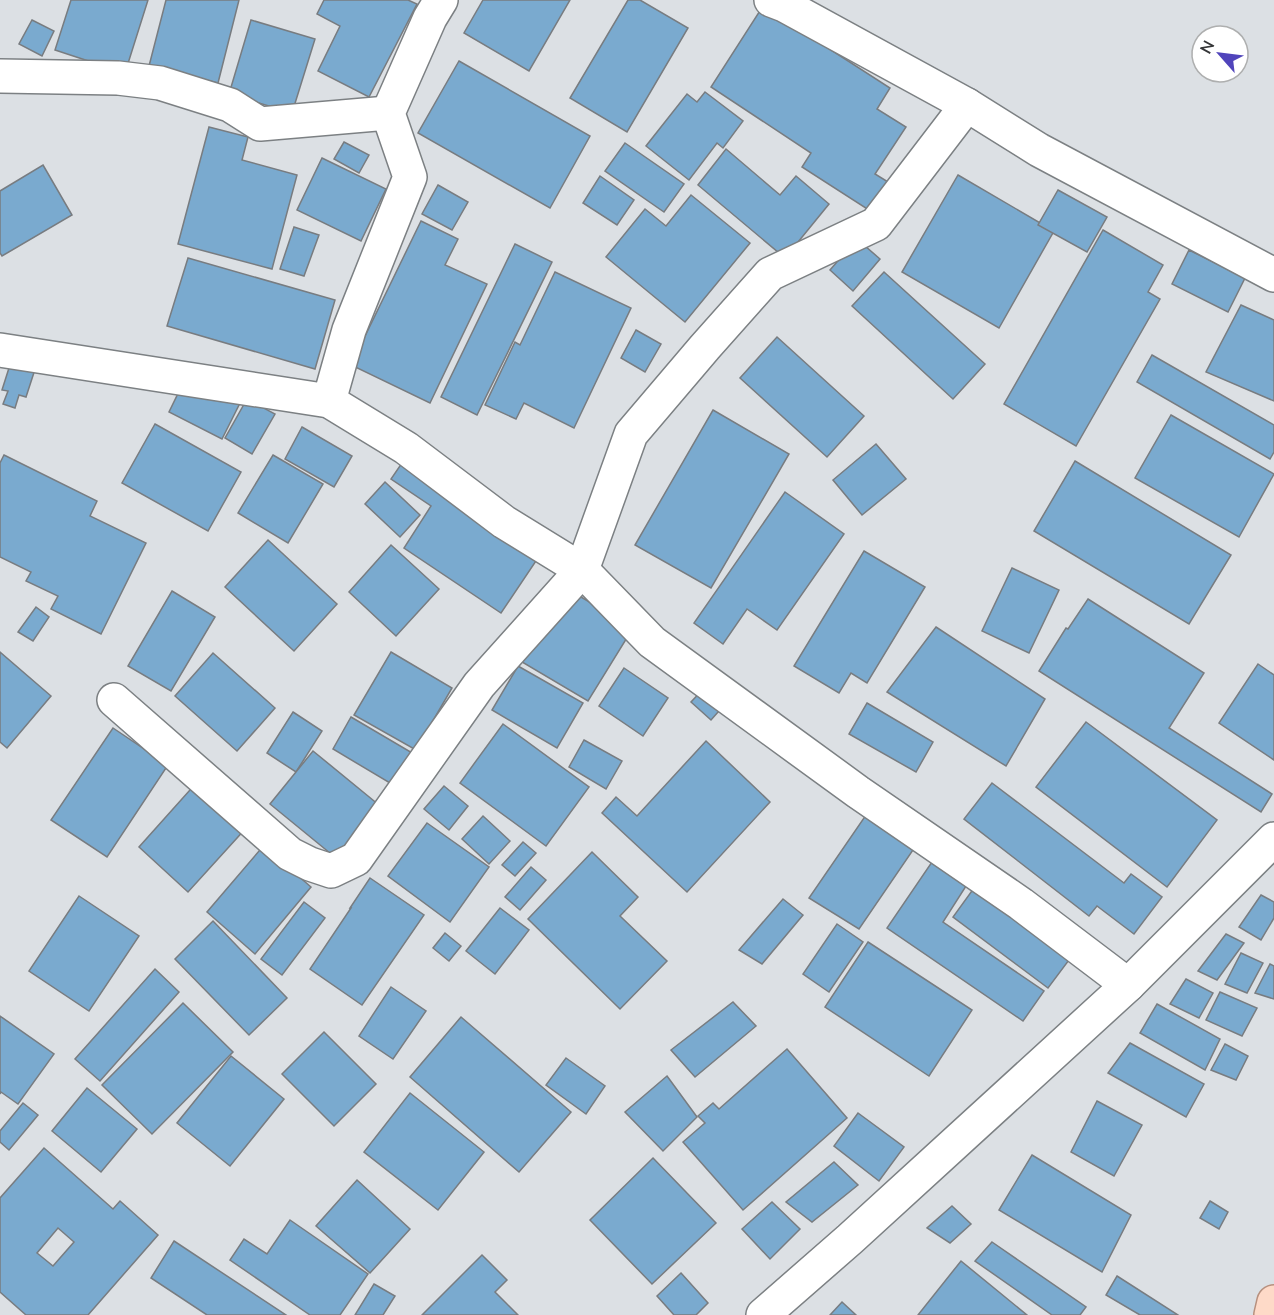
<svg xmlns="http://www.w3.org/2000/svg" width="1274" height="1315" font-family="Mulish,sans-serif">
  <rect width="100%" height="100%" fill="#dce0e4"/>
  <g fill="#7aaacf" stroke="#787c80" stroke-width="1.5" fill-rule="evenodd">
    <polygon points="71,0 148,0 125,73 55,50"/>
    <polygon points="166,0 239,0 218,83 149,66"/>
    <polygon points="324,0 408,0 417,4 369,97 318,71 340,26 317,14"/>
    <polygon points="483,0 570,0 529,71 464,33"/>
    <polygon points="628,0 640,0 688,28 627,132 570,98"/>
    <polygon points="763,6 890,88 877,109 906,127 875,174 893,185 875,214 802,167 811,153 711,87"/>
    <polygon points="32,20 54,31 42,56 19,44"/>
    <polygon points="251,20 315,39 292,113 229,94"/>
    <polygon points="459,61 590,136 550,208 418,133"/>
    <polygon points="705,92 743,121 723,148 717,143 689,180 646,146 687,94 697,102"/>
    <polygon points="209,127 248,137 242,160 297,175 272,269 178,244"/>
    <polygon points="344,142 369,155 359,173 334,159"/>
    <polygon points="625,143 684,184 664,212 605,171"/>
    <polygon points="726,149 780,195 796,176 829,204 785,258 698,185"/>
    <polygon points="322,158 386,189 361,241 297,210"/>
    <polygon points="43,165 72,215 2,256 0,253 0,191"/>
    <polygon points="958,175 1054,231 999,328 902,272"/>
    <polygon points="600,176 634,200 617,225 583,203"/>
    <polygon points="438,185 468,202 452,230 422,214"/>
    <polygon points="1058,190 1107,217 1087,252 1038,225"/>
    <polygon points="691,195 750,243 685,322 606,257 645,209 666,226"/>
    <polygon points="421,221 458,239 445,265 487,284 430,403 351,365"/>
    <polygon points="294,227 319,235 304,276 280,269"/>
    <polygon points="1103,230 1163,265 1148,292 1160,299 1076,446 1004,404"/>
    <polygon points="857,239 880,259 853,291 830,270"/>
    <polygon points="515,244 552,262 477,415 441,397"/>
    <polygon points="1189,250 1245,278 1228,312 1172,284"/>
    <polygon points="188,258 335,300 315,369 167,326"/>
    <polygon points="555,272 631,308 574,428 524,403 516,419 485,405 515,342 520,345"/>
    <polygon points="884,272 985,364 953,399 852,306"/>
    <polygon points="1241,305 1274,320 1274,401 1206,372"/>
    <polygon points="636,330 661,344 645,372 621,358"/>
    <polygon points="777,337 864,416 827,457 740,378"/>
    <polygon points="16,346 40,354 26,397 19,395 15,408 3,404 8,391 2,390"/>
    <polygon points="1152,355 1274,425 1274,452 1270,459 1137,382"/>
    <polygon points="190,369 244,395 222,439 169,412"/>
    <polygon points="247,399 275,414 252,454 225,438"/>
    <polygon points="713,410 789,454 711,588 635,545"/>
    <polygon points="1171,415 1274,474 1239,537 1135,478"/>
    <polygon points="155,424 241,472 208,531 122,483"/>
    <polygon points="302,427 352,456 334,487 285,459"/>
    <polygon points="876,444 906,479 862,515 833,480"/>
    <polygon points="4,455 97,501 90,516 146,543 101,634 51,609 58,596 26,581 31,572 0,557 0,463"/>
    <polygon points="273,455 323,484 288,543 238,513"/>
    <polygon points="404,460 542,552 501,613 404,548 431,506 391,479"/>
    <polygon points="1075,461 1231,555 1189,624 1034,531"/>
    <polygon points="385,482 420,515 400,537 365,504"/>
    <polygon points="785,492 844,534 777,630 747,609 723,644 694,623"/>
    <polygon points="268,540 337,604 294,651 225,587"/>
    <polygon points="391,545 439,589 396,636 349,592"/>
    <polygon points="864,551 925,587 867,683 851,673 839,693 794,666"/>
    <polygon points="1012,568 1059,590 1029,653 982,631"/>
    <polygon points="561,585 633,628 588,701 517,659"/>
    <polygon points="172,591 215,617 171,691 128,666"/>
    <polygon points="1088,599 1204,673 1169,728 1272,794 1261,812 1039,671 1066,628 1068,629"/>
    <polygon points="36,607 49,617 33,641 18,632"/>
    <polygon points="936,627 1045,699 1006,766 887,692"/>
    <polygon points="0,652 51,696 7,748 0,742"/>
    <polygon points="391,652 452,688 416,750 354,715"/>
    <polygon points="213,653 275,708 237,751 175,696"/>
    <polygon points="1258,664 1274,675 1274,760 1219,723"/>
    <polygon points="518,666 583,703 557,748 492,710"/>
    <polygon points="624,668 668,698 643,736 599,706"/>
    <polygon points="707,685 726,703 711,720 691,702"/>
    <polygon points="867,703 933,742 916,772 849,734"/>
    <polygon points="293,712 322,731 296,772 267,753"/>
    <polygon points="351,717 414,754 395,786 333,749"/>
    <polygon points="1086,722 1217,820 1167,887 1036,787"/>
    <polygon points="503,724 589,787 546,846 460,783"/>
    <polygon points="113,728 168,765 107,857 51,820"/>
    <polygon points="584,740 622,761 606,789 569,767"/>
    <polygon points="706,741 770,802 687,892 602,813 616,797 637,816"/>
    <polygon points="313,751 379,805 336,858 270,804"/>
    <polygon points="198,781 247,827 188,892 139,847"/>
    <polygon points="992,783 1124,883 1131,874 1162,897 1134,934 1097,906 1089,916 964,819"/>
    <polygon points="444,786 468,806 449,830 424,809"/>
    <polygon points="866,815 913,850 859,929 809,898"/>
    <polygon points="483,816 510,841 489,864 462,839"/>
    <polygon points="427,823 489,867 450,922 388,876"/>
    <polygon points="523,842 536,853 515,876 502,865"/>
    <polygon points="265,844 289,868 311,887 255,954 207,912"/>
    <polygon points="592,852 638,897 620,916 667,961 620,1009 528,919"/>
    <polygon points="934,859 968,883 943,922 1044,991 1023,1021 887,928"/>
    <polygon points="531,867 546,880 520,910 505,897"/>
    <polygon points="370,878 424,915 362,1005 310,969 351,908 350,908"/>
    <polygon points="974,888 1069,960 1048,988 953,917"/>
    <polygon points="1261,895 1274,902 1274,918 1261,940 1239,927"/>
    <polygon points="79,896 139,936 89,1011 29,971"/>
    <polygon points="783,899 803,915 762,964 739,950"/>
    <polygon points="304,902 325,918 282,975 261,959"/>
    <polygon points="500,908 529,930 495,974 466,951"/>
    <polygon points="213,921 287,998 249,1035 175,959"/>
    <polygon points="837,924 863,942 829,992 803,974"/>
    <polygon points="445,933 461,946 449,961 433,948"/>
    <polygon points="1226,934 1244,943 1217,980 1198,971"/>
    <polygon points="868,942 972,1010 929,1076 825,1007"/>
    <polygon points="1241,953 1263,963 1247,993 1225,984"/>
    <polygon points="1270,964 1274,966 1274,999 1255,993"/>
    <polygon points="155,969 179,992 100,1081 75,1059"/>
    <polygon points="1186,979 1213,993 1199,1018 1170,1004"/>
    <polygon points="391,987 426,1011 393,1059 359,1036"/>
    <polygon points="1220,992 1257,1008 1242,1036 1206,1020"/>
    <polygon points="733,1002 756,1026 695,1077 671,1050"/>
    <polygon points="183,1003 233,1052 152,1134 102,1085"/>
    <polygon points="1157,1004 1220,1039 1205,1070 1140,1033"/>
    <polygon points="0,1016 54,1054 18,1104 1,1092 0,1094"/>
    <polygon points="461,1017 571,1112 519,1172 410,1077"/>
    <polygon points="324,1032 376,1084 334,1126 282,1074"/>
    <polygon points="1130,1043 1204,1084 1186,1117 1108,1073"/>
    <polygon points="1225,1044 1248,1056 1236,1080 1211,1070"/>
    <polygon points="787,1049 847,1118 743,1210 683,1142 705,1123 698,1116 713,1103 719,1109"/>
    <polygon points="231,1056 284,1099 230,1166 177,1123"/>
    <polygon points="566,1058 605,1086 586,1114 546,1085"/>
    <polygon points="667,1076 697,1117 663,1151 625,1112"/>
    <polygon points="87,1088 137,1129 101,1172 52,1131"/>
    <polygon points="410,1093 484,1152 438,1210 364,1152"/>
    <polygon points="1097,1101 1142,1125 1114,1176 1071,1152"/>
    <polygon points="23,1103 38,1115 9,1150 0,1142 0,1131"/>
    <polygon points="858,1113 904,1147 879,1181 834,1146"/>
    <path d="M44,1148l69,61 7,-8 38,34 -70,80h-62l-26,-23v-94zM58,1228l16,14 -21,24 -16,-13z"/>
    <polygon points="1032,1155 1131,1215 1102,1272 999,1210"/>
    <polygon points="653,1158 716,1223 652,1284 590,1220"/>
    <polygon points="834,1162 858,1185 812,1222 786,1202"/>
    <polygon points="357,1180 410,1229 370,1273 316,1226"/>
    <polygon points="1210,1201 1228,1212 1219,1229 1200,1218"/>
    <polygon points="772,1202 800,1229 770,1259 742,1229"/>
    <polygon points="952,1206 971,1224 950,1243 927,1228"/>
    <polygon points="290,1220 368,1274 340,1315 310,1315 230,1260 244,1239 267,1254"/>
    <polygon points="174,1241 286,1315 207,1315 151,1278"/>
    <polygon points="992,1242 1086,1307 1080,1315 1052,1315 975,1261"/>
    <polygon points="482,1255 507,1280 495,1292 518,1315 422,1315"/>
    <polygon points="961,1261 1027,1315 918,1315"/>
    <polygon points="681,1273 708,1303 696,1315 674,1315 657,1296"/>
    <polygon points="1117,1276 1178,1315 1140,1315 1106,1295"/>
    <polygon points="374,1284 395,1296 383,1315 355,1315"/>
    <polygon points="842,1302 856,1315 830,1315"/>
  </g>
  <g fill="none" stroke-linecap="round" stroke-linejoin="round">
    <defs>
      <g id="minor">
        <polyline points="771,0 784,5 967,105 1039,150 1274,275"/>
        <polyline points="0,76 118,78 160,83 230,105 260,124 388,113"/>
        <polyline points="0,350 329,401 406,448 504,522 582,570 652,642 858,792 1021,904 1128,985"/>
        <polyline points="329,401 349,330 410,177 388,113 430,18 441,0"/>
        <polyline points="114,700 290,854 310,864 331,871 356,859 479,685 582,570 631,434 705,347 770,274 876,224 967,105"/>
      </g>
      <polyline id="tertiary" points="763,1315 850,1239 1128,985 1274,839"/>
      <polyline id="primary" points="1271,1315 1274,1302"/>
    </defs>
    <use href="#minor" stroke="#7c8083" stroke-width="36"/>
    <use href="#tertiary" stroke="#7c8083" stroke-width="36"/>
    <use href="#primary" stroke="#b7907e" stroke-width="36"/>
    <use href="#minor" stroke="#fff" stroke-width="33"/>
    <use href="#tertiary" stroke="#fff" stroke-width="33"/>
    <use href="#primary" stroke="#fedac8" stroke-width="33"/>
  </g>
  <g transform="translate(1220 54) rotate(298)"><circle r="28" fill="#ffffff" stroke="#aeafaf" stroke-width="1.5"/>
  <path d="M0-4.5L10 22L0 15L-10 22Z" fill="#5044bb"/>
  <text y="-9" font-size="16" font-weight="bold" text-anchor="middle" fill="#353638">N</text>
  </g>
</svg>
